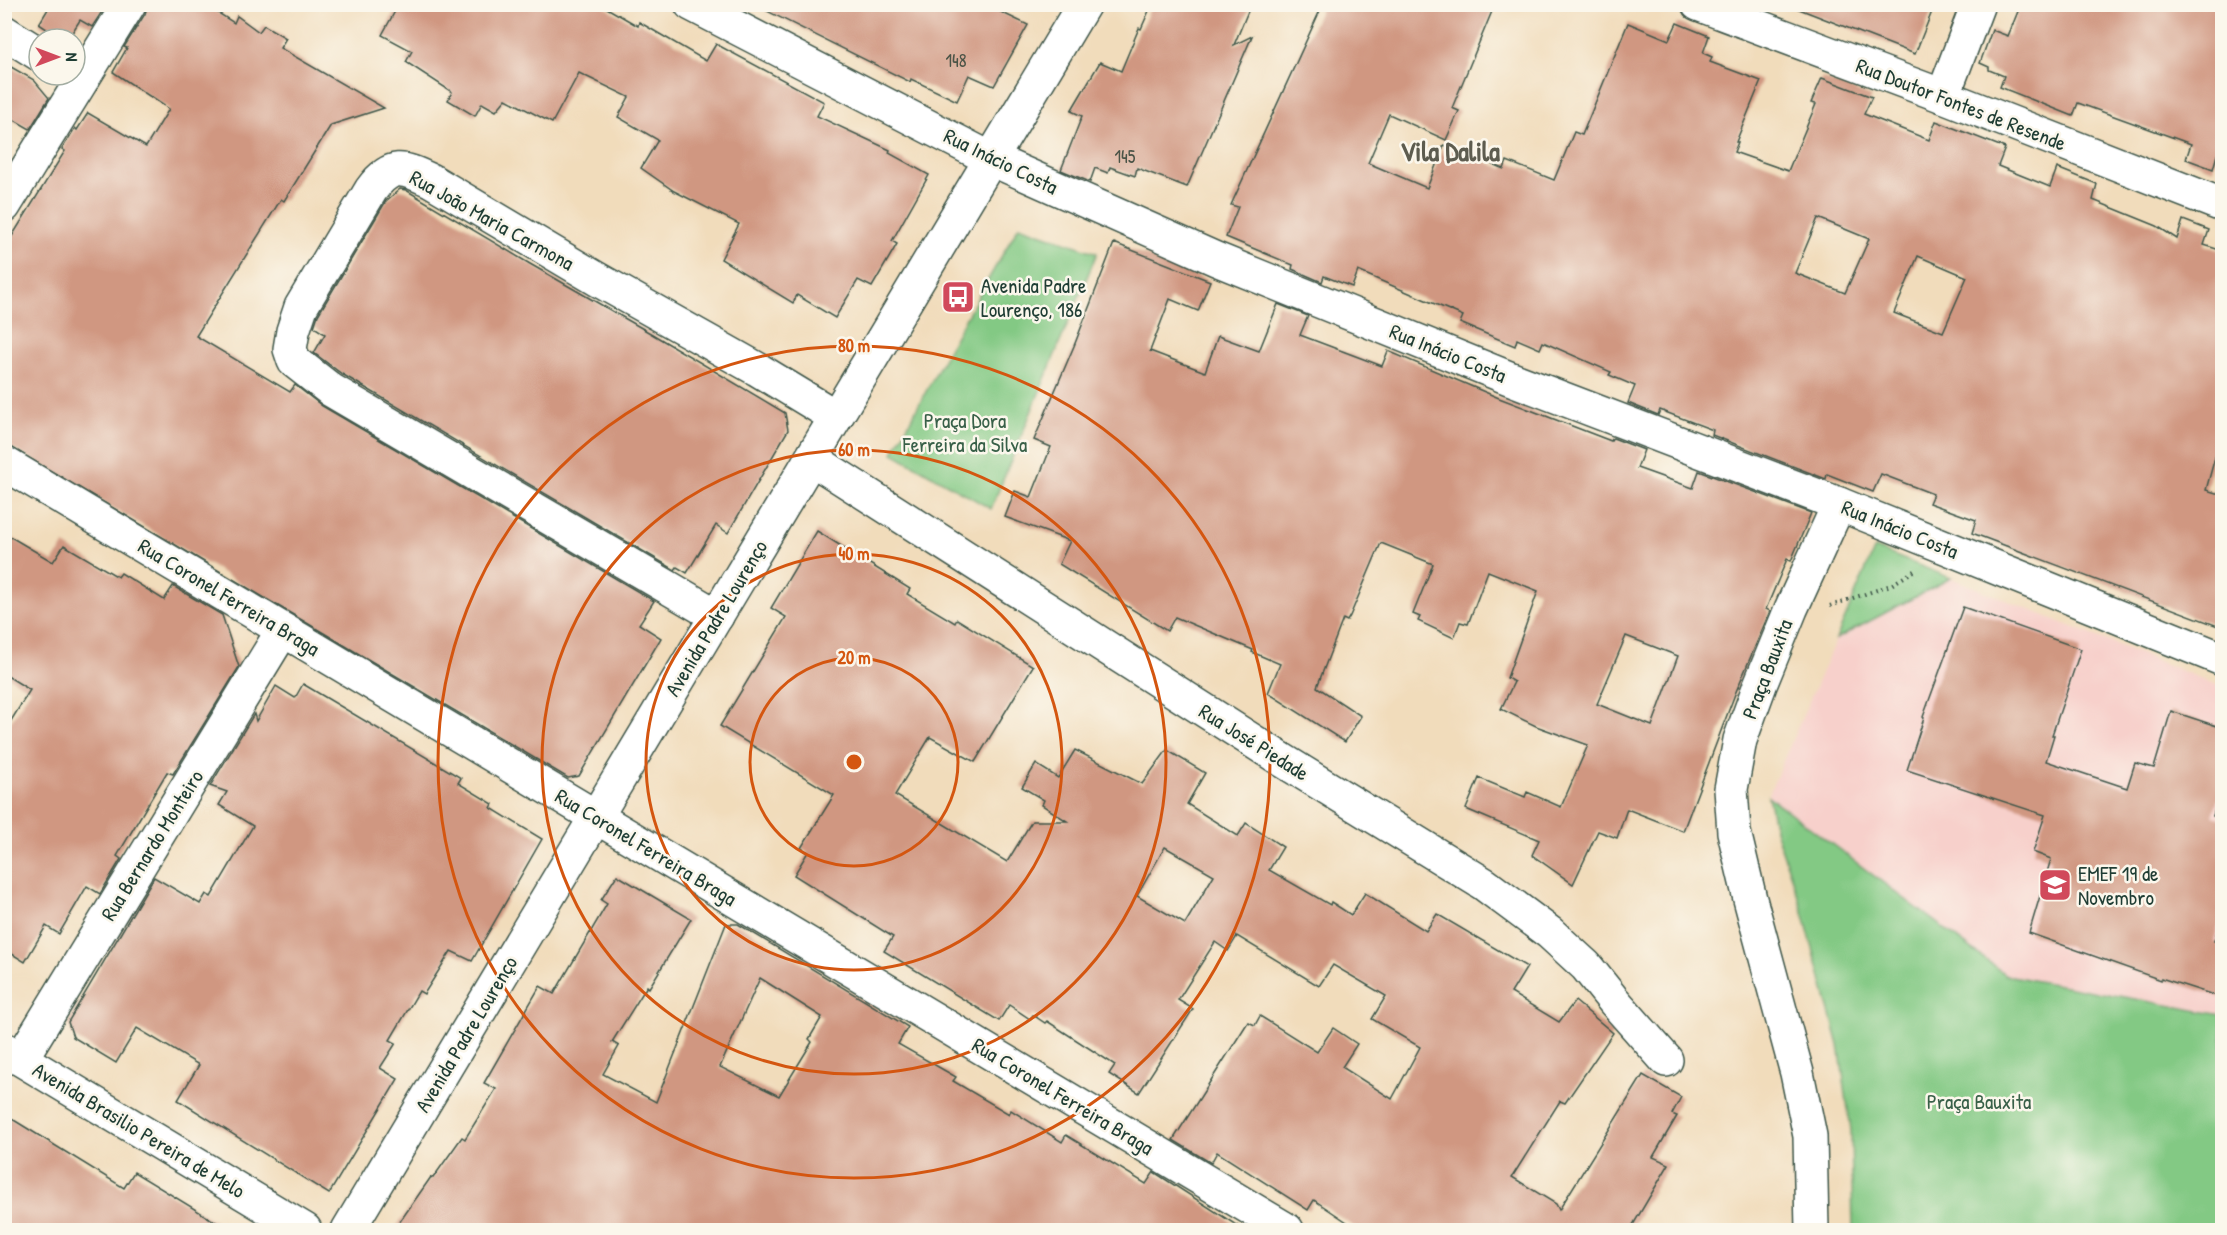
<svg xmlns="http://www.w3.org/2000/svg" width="2227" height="1235" font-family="'Patrick Hand',sans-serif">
  <rect width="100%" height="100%" fill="#fbf7ec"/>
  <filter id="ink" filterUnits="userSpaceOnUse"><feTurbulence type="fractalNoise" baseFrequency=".0167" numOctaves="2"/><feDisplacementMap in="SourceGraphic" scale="12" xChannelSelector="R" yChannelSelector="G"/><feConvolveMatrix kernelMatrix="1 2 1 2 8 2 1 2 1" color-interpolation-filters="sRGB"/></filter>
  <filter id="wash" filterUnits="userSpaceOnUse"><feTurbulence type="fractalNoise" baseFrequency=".008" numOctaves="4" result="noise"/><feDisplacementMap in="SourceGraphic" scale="24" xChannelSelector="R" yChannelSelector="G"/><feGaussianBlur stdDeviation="1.35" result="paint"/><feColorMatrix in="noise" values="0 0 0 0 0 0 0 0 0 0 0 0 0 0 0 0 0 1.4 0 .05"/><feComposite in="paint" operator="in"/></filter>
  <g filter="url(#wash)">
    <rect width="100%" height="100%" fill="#f1dcbb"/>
    <polygon fill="#f7d0cb" points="1951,578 2222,687 2222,1015 2006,975 1768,796 1836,639"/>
    <g fill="#83c984" stroke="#51835c" stroke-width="1.5">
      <polygon points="1019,226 1097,253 991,509 893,453 960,328"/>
      <polygon points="1875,548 1951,578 1836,639"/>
      <polygon points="1768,796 2006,975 2222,1015 2222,1230 1853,1230 1851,1131 1839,1045 1802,908 1775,830"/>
    </g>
    <g id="blocks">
      <g fill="#d09781" fill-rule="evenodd">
        <polygon points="51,4 107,4 92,27 80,20 68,39 62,39 39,24"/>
        <polygon points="148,4 204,4 234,23 237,16 259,32 264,25 286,38 280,48 384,108 331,125 284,201 281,199 196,336 290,392 295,385 322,406 654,601 639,624 661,638 579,776 568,778 4,443 4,249 65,151 62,149 75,128 77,130 88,113 146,147 169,109 113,72 127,48 124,47 145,14"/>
        <polygon points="399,4 600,4 638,26 639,22 706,61 716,44 824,102 817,116 890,150 889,153 929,175 892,241 897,244 872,287 858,280 835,318 797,295 793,303 721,259 739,224 674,191 641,168 658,140 618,117 629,97 579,73 552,123 506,99 496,111 482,103 475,116 448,100 452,92 406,62 412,51 382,35"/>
        <polygon points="753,4 984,4 1028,25 994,86 969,75 957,101 911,79 910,82"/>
        <polygon points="1152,4 1251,4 1234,45 1252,36 1187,187 1137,168 1135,176 1110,167 1108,173 1095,168 1090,182 1061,170 1082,116 1071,111 1100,62 1121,71 1139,28 1141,29"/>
        <path d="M1323,4h172l-43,104 7,3 -13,29 -57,-26 -21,49 59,25 17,-43 60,24 3,-8 47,19 20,-48 8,3 46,-112 41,17 8,-17 32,13 -6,17 9,4 -2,5 51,19 -25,61h2l-4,10 54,19 28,-67 -5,-1 11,-25 50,19 -8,17 65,26 7,-19 69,27 -7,18 52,21 7,-19 40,16 -4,16 64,26 20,13 6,-19 26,10 -5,15 19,6v177l-17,62 17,5v133l-251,-95 4,-13 -47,-17 4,-9 -52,-20 -8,18 -46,-18 -1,5 -114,-44 1,-5 -53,-20 -2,5 -30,-12 7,-17 -26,-11 2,-3 -68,-30 -3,7 -23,-10 -2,7 -55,-23 3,-7 -105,-45 -6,16 -28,-11 -2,6 -30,-13 1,-4 -67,-28 12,-30 -7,-2zM1818,218l51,21 -24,54 -50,-20zM1918,256l49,21 -24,55 -49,-19z"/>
        <polygon points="1795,4 1935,4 1915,54 1794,7"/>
        <polygon points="2021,4 2223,4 2223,157 2217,155 2213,169 2186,159 2191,144 2078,103 2073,116 2000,87 2004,76 1989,70 1989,67 1980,63 1992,30 2008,36"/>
        <polygon points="4,63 34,80 49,98 30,129 4,114"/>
        <polygon points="400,189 406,190 530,264 652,334 785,413 788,430 728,533 716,525 687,573 677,567 675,570 342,374 314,353 325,334 314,327 318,315 386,201"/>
        <path d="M1114,243l96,38 -12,30 -28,-12 -20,52 55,21 13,-36 41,15 19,-47 30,12 -8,19 82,31 6,-15 111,47 112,43 2,-3 31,12 -7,18 56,20 6,-17 112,42 -20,48 -4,-2 -21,50 4,2 -35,83 -52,137 -56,-22 -10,29 -19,-7 -25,53 -41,-29 7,-15 -73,-31 13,-31 46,19 2,-5 34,15 27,-62 -52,-19 -35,-17 13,-27 -7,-4 31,-87 -50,-20 -20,53 -8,-2 -6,16 -36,-17 2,-4 -7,-3 20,-50 -52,-21 -31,73 -3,5 -4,-2 -26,68 44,29 -16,26 -77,-49 12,-29 -28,-12 1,-2 -78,-33 -8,14 -108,-67 11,-23 -65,-24 10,-26 16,6 20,-50 -17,-7 40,-94zM1626,636l52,20 -26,70 -55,-22z"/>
        <path d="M817,531l93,58 -3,5 48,29 2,-4 76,47 -58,96 -45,-25 -35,58 112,67 25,-41h35l-25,-16 2,-5 -22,-13 14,-23 22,14 17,-28 67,34 25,-34 38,23 -18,31 51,32 8,-13 37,24 -14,23 61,35 1,-3 20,13 14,-22 61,38 11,-17 90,53 -16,26 48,29 16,-21 38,32 -48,70 -5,-2 -48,76 44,27 3,6 84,-135 38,22 -9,17 5,2 -24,41 16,7 -39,66h-271l-45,-30 -6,10 -91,-58 -6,11 -38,-23 75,-118 7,3 5,-9 57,36 16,-24 24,16 -15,23 50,32 28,-52 -48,-28 14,-23 -53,-31 -14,21 -82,-50 -9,15 -13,-9 -37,58 15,9 -54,84 -30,-19 6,-9 -68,-44 -2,2 -12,-8 -3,4 -21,-14 -10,16 -115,-70 9,-14 -99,-62 14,-23 -7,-4 33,-53 -114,-69 66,-109 -15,-9zM1165,847l49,28 -29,49 -48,-28z"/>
        <polygon points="4,533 53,562 64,545 118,577 121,573 164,600 173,586 222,615 239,667 173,774 167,772 117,856 121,859 100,894 87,886 59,934 46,926 25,962 4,949 4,732 30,690 4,674"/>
        <polygon points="1963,607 2081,649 2052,735 2054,735 2046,761 2127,788 2135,763 2154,768 2171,711 2223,728 2223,781 2213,816 2223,819 2223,913 2214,941 2223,944 2223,998 2161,978 2161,980 2029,933 2051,859 2033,852 2045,815 1907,770 1924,718 1923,717"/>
        <polygon points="303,684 461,778 458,783 493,804 491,808 542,839 472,961 451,951 424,994 419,991 390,1040 396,1043 380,1068 398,1079 329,1194 178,1100 199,1065 137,1028 116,1063 73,1037 68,1022 154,877 200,904 206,894 211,897 253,826 219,805 227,792 210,786 254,714 256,721 276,686 295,698"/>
        <path d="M617,875l74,44 -42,69 -2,-2 -35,56 7,4 -16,28 53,28 70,-178h12l170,103 -10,17 58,33 -3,4 56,33 2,-4 51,32 4,-7 80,49 8,-12 90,58h-850l37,-53 2,1 29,-41 3,2 31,-50 -12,-6 56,-97 14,8 53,-90 -6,-4zM760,978l62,39 -13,22 3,3 -33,54 -59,-29z"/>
        <polygon points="4,1114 124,1188 134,1172 229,1230 4,1230"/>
      </g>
    </g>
  </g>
  <g filter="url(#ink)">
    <use href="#blocks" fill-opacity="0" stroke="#3e5548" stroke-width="1.5"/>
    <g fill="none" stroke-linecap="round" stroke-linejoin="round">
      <defs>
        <g id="street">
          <polyline points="691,4 991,159 1216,259 1509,378 1839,504 2222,659"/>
          <polyline points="1698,4 1943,96 2222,205"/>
          <polyline points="4,32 39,54"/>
          <polyline points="1943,96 1978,4"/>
          <polyline points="4,206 129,4"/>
          <polyline points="812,459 1284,761 1484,884 1550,933 1586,966 1614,1001 1666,1060"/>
          <polyline points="4,463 1287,1230"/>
          <path d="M717,616l-386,-226 -37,-29 -4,-12 3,-18 8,-24 70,-117c21,-29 33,-22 61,-9l165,98 160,90 79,48"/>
          <polyline points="4,1049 305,1230"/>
          <polyline points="21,1059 283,630"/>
          <polyline points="348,1230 1084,4"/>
          <polyline points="1812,1230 1810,1136 1797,1073 1750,899 1734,832 1731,789 1740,740 1760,685 1791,609 1839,504"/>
        </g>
      </defs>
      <use href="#street" stroke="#3e5548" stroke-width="36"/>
      <polyline stroke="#3e5548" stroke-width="4" stroke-dasharray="1.5 4.5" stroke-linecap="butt" points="1830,606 1891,585 1914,571"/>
      <use href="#street" stroke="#fff" stroke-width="33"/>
    </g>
  </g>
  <g fill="none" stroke="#d45610" stroke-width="3">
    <circle cx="854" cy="762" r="104"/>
    <circle cx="854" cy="762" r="208"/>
    <circle cx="854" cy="762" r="312"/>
    <circle cx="854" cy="762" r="416"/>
  </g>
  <defs>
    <symbol id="bus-square" viewBox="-11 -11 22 22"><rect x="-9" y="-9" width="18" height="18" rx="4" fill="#d1495b" stroke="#fbf7ec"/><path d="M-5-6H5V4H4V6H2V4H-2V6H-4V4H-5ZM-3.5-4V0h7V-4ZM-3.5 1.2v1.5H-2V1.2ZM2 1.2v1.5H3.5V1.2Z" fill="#fff"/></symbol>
    <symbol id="school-square" viewBox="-11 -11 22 22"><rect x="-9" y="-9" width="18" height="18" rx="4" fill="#d1495b" stroke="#fbf7ec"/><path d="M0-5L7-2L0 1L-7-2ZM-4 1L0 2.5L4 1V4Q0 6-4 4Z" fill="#fff"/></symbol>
  </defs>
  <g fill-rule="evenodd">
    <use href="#bus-square" x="939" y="278" width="38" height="38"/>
    <use href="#school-square" x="2036" y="866" width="38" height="38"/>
  </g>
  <g text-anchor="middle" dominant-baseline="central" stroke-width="5" stroke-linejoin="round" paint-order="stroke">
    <g font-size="18" fill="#4b5447">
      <text x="956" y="60">148</text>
      <text x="1125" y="156">145</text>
    </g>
    <g font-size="21" fill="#1f3d34" stroke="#fbf7ec">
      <text transform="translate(1961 104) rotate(21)">Rua Doutor Fontes de Resende</text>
      <text transform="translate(1001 161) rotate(26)">Rua Inácio Costa</text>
      <text transform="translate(492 220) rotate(29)">Rua João Maria Carmona</text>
      <text transform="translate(1448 353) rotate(22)">Rua Inácio Costa</text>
      <text transform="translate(1900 529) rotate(22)">Rua Inácio Costa</text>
      <text transform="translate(229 597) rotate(31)">Rua Coronel Ferreira Braga</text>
      <text transform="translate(716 618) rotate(-59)">Avenida Padre Lourenço</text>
      <text transform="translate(1767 669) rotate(-69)">Praça Bauxita</text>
      <text transform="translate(1254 742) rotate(32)">Rua José Piedade</text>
      <text transform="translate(152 845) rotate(-58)">Rua Bernardo Monteiro</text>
      <text transform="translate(646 847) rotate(31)">Rua Coronel Ferreira Braga</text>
      <text transform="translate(466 1034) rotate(-59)">Avenida Padre Lourenço</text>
      <text transform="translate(1063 1096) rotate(31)">Rua Coronel Ferreira Braga</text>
      <text transform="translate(139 1130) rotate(31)">Avenida Brasilio Pereira de Melo</text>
    </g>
    <g font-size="21" fill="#1f3d34" stroke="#fbf7ec" text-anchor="start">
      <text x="981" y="285">Avenida Padre<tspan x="981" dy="24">Lourenço, 186</tspan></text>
      <text x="2078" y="873">EMEF 19 de<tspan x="2078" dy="24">Novembro</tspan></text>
    </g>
    <g font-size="21" fill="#386048" stroke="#fbf7ec">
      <text x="965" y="420">Praça Dora<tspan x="965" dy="24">Ferreira da Silva</tspan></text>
      <text x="1979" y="1101">Praça Bauxita</text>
    </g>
    <g font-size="27" font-weight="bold" fill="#5d5c4f" stroke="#fbf7ec">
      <text x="1450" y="151">Vila Dalila</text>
    </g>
  </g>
  <circle cx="854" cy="762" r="9" fill="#d45610" stroke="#fbf7ec" stroke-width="3"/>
  <g font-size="18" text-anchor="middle" font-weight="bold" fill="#d45610" stroke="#fbf7ec" stroke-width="5" stroke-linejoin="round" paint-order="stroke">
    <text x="854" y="352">80 m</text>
    <text x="854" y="456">60 m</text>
    <text x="854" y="560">40 m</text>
    <text x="854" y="664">20 m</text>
  </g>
  <rect width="2227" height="1235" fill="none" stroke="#fbf7ec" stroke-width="24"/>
  <g transform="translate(57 57) rotate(90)"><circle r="28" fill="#fbf7ec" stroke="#a3ada2" stroke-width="1.5"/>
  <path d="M0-4.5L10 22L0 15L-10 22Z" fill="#d1495b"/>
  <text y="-9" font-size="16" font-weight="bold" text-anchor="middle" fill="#1f3d34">N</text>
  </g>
</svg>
